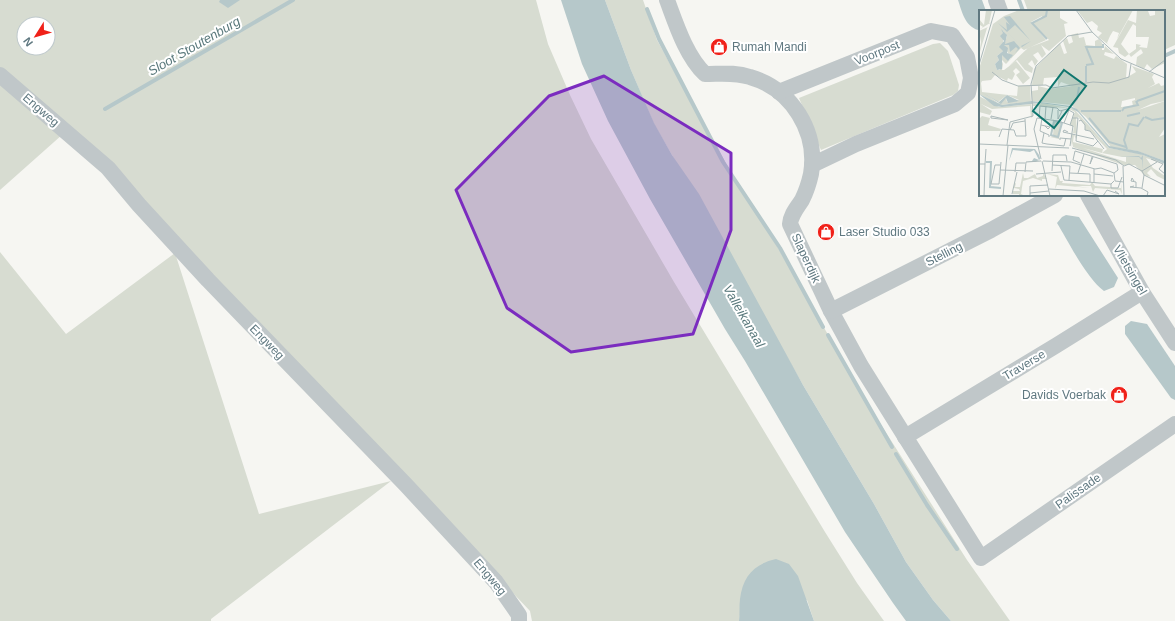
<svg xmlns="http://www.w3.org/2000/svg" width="1175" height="621" font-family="Arial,sans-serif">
  <rect width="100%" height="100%" fill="#f6f6f2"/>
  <g fill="#d7dcd1" fill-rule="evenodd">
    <path d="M0,0h536l12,44 22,51 21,44 83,143 151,250 32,51 27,38h-70l-7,-21 -67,15 -1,6h-207l-2,-10 -190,-200 -340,-342zM24,24h24v24h-24z"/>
    <polygon points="605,0 643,0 657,40 703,124 743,192 767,229 871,409 967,560 1010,621 951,621 933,600 906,562 874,504 803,385 672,155 654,124 631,70"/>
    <polygon points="1024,0 1175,0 1175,45 1164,50 1164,11 1028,11"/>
    <polygon points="940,43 948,51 959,85 958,91 953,95 821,150 799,98 933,44"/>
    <polygon points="0,81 63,134 0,190"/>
    <polygon points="0,252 66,334 175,253 259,514 391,481 211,619 211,621 0,621"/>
  </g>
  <g fill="#b6c8ca">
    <polygon points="220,0 240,0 228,8 219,2"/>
    <polygon points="561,0 605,0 631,70 654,123 672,155 699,194 803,385 874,504 906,562 933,600 951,621 906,621 893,603 845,532 745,361 725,329 650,199 608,121 582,64"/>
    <path d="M958,0h24l4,11h-6v18l-2,1c-13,-4 -16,-18 -20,-30z"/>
    <path d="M1066,215l13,2 39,61 -4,9 -10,4c-17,-12 -36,-50 -47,-68l5,-6z"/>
    <polygon points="1131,321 1147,324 1175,366 1175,400 1171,398 1125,334 1125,326"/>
    <path d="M776,559l13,5 9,12 16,45h-75c1,-7 0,-15 1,-22 3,-23 14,-35 36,-40z"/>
  </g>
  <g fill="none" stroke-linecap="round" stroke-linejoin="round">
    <g stroke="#b6c8ca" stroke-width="4">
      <polyline points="1019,0 1023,11"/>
      <polyline points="647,9 659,39 723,162 780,248 823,327"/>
      <polyline points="1164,56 1175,51"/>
      <polyline points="105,109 293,0"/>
      <polyline points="828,335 892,447"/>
      <polyline points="896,454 927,505 957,549"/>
    </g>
    <g stroke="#c0c7c9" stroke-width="16">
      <path d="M667,0c9,24 19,56 38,74 16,0 30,-2 45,3 42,12 68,55 61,97 -2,9 -5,18 -9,26 -5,8 -11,14 -12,24l41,87 30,55 120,192 194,-134"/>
      <polyline points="996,0 1000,11"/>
      <polyline points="0,75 108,168 139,205 208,280 406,485 496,582 519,615 519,621"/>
      <polyline points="779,92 931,31 952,35 967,57 971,78 968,93 955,104 856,144 812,165"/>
      <polyline points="1088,195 1142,292 1175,343"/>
      <polyline points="831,311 991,230 1055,195"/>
      <polyline points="905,437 1057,345 1142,292"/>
    </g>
  </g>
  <path fill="#7b2cbf" fill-opacity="0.2" stroke="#7b2cbf" stroke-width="3" stroke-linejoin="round" d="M604,76l127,77v77l-38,104 -122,18 -64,-44 -51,-118 93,-94z"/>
  <defs>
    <symbol id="shop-disc" viewBox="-11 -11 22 22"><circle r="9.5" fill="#f02119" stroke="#fff"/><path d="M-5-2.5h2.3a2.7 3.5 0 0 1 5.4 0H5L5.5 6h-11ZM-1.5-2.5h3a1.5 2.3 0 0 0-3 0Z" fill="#fff"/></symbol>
  </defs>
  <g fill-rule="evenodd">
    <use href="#shop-disc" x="709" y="37" width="20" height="20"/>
    <use href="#shop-disc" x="816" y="222" width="20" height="20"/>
    <use href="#shop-disc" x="1109" y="385" width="20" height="20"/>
  </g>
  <g text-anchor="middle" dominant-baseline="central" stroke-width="4" stroke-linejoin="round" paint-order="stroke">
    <g font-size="12" fill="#5f7880" stroke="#fff" text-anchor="start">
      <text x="732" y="47">Rumah Mandi</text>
      <text x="839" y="232">Laser Studio 033</text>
      <text x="1106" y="395" text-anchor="end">Davids Voerbak</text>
    </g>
    <g font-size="12" fill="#5f7880" stroke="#fff">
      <text transform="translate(877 53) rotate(-22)">Voorpost</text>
      <text transform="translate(41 110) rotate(41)">Engweg</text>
      <text transform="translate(944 254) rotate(-27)">Stelling</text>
      <text transform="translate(806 258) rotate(65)">Slaperdijk</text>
      <text transform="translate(1130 270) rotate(60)">Vlietsingel</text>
      <text transform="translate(267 342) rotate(46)">Engweg</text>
      <text transform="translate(1024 365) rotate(-31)">Traverse</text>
      <text transform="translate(1078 491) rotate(-35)">Palissade</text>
      <text transform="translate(490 577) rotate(50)">Engweg</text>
    </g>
    <g font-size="13" font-style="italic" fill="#5a797c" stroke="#fff">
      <text transform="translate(194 46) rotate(-30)">Sloot Stoutenburg</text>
      <text transform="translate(744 316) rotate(60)">Valleikanaal</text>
    </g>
  </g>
  <g transform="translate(979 10)">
    <rect width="186" height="186" fill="#f6f6f2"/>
    <path d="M7,0h6l-3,14 4,-3 -14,9 4,-3 -3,-2 -1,-6 5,6zM40,0h41v8l8,5 -4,1 2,12 -17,15 -8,-6 5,9 -4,4 -4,-6 -5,3 5,6 -3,5 -3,-6 -4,4 5,4 -1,5 -7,-3 -8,-10 -8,6 19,-18 21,-8 -17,-17 8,-3 2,-4 -11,6 15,18 -22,10 -3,-2 -15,16 -5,-5 2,5 -1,6h2l12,-9 14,17 -7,6 -7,-9 4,-3 -4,-4 -3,3 2,3 -3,6 -4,-2 -1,3 -12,-6 -4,5 -9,1 -1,2 1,9 35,4 1,-10h12l1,16 -30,3 -22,-11v-25l14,-45 11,-8zM24,21l4,5 -3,10 7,12 -3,3 2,-4 -5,-5 -3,1 -2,17h-3l-2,-6 4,-4 -2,-4 6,-5zM8,85l11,7 9,-7 12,5 -12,2 -1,-4 -8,5zM98,0h56l-16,29 2,-6 -6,-2 -3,5 -3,7 2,2 -11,-8 4,-4 -5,-3 1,-4 -6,-5 -5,2zM158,0l11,1 2,5 5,-1v-5h10v53l-13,6 -5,-5 -3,5 -8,-4 1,-8 6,-4 -2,-4 -10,8 -2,-3 -4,3 -6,-4 -1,-5 -5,-1 15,-27 8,3zM154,14l3,2v11h13l-2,11 -8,-1 2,-2 -5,-1v5l-7,5 -8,-10zM9,17l-1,1 -8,27 2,-13 -2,-11zM99,23l1,5 5,-1 2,8 9,1v-5l4,-2 3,4v7h2l1,-4 9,8 -9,-2 -1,3 10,4 2,-3 11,8 -1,14 10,-6 -4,-6 22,8 -2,3 3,7 -7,4 11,-5 2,3 4,-1v16l-14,3 -13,6 27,-9v27l-6,9 6,-3v27l-28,-10 -26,-4 -25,-30 -15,-12 -39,-4v-10l6,-1v-4l12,3 22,-3 -11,-4 -3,5v-10l-14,1 -1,7h-11l2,-16 26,-26 4,11 3,-1 -4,-12 4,-3 2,6 4,-2 -2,-7zM156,88v2l-3,1 1,5 -12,1 1,-6zM0,86l20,11 32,-3 2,12 -2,2 -1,-12 -38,3 -11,-5 11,7 -2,4 -11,-3zM63,93l32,6 35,39 32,6 24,10 -19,-6 7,10 12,8v4l-8,-4 -6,-7 -4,4 4,4 -7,-2 -9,-10h-12l-50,-18 -1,-5 -1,5 1,-13 4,2v3l-2,-4 -1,7 30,7 -1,4 -19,-5 43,14v-5h-4l2,3 -2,-3 -20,-4 5,-4 -18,-19h-4v-5l-7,-8 -2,1 1,16 -4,-1 1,-6 -4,-2 5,-13 -8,-4 -34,-2 -1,-2zM3,106l8,2 -2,7 13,4 -1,2h-21v-12zM75,111l8,2 -3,16 -9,-2 3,-1zM44,163l1,5h4l7,-4 2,4 6,-2v-3l4,6h-5v2l-9,-3 -10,3 -2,13 4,2h-6v-2h-6v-3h7l-1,-2 -5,-1v-4l2,-1 -1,4h5zM68,164l11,1 2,6h3l-1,2 28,2 2,-3 3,4 15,1v-3v3l9,1h2v-5l1,11 -2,-4 -25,-2 -2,4 -2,-6h-16l15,2 -33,-3 -2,4 2,-12z" fill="#d7dcd1" fill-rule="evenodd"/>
    <path d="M31,6l20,24 -15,-15 -8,7 14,14 10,-5 -9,6 -24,-24 9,7 -1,-8 4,3 -6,-8zM22,19l6,6 -2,9 9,-3 6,7 -5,5 3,-4 -2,-2 -6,5 -1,-7h-5l4,3 -1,5 6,2 -5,6 -6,-6v14l-5,1 -2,-6 4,-4 -2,-4 6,-5 -4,-4 5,-6 -4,-5 3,-3zM4,83l16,9 8,-7 12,6 -11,2 -2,-5 -5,6zM0,84l23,11 30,-4 38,5 7,3 32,37 29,5 27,10v3l-22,-9 -1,15v-10l-3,-3 -18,-1h18l2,2 2,-3 -34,-7 -31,-36 -9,-5 -29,-4 -38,4 -8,-1zM33,138l23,1 4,6 1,3v1l-1,1 -4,2 -9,-1h6l2,-3 5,2 -5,-10 -4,2 -17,-2 -4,11 15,1 -15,-1z" fill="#b6c8ca"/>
    <path fill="none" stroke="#b6c8ca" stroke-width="2" d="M68,29l-15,-16 14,-7 1,-6M107,55l7,-1 -7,-17h17v-3M107,56v16M158,91l28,-10M93,95l5,-6 2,-12M102,101h40M143,101l2,-3 14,-3 -2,-4M148,106l13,-3M166,107l7,3 13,-2M110,108l20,24 17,5M75,111l8,2 -4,14 -7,-2zM148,139l-3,-9 5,-16 9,2 6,-9M7,152h5l-1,25 11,1"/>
    <path fill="none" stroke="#acb9ba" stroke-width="1" d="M97,0l16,22 29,27 44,19M0,55l16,-55M13,62l10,8 16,6 28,-1 6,3 41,-6 16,1 20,-6 2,-13M170,62l16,-12M79,100v9l4,-8M12,106v2l17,2M12,106l17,4M60,108l1,-12 17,2 3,3 7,-2 7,4 -4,12M63,108l-2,13 9,4v2M93,108h6l-2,23 17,5 5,-5M66,109l1,-13M72,109l2,-12M100,111l2,-1 4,5v5l5,1 14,18M85,113l5,-13M62,115l9,2 -2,2 -3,-3M31,120l3,-7 12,-2M89,122l-4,-2 -1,2 31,7M65,123l-2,10 5,1 17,2 2,-8M20,127l3,-8 12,1 2,6h10l-1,-17M81,130v-2l11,1M0,134l90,4M28,135l3,-23 23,-6 -2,-32 5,-18 32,-30 24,-4M93,138l44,12 8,6M113,147l-2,7 3,-7M62,149l-7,-30 3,-11 21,3 15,5 -3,20M172,149l12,5 -4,5 6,5M63,151l8,35M64,151l28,1 24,7 6,-1 13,5 1,8 9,1M101,153l-7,-3 2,-9 42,13 1,6 -4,3M0,154h6l-1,32M6,154l1,-15M21,155h-5l-4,19h8l2,-22M73,155l18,1 -1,14M82,156l3,14 47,4 3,-3M144,156l1,30M145,156l5,-2 13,7 2,4M21,160l33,1M73,161l1,-16h13l1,6M163,161l15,-9M36,162l1,-9h9M46,162l1,-10 15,-1M91,163l20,1v8M99,163l6,-19M57,164l25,-2M115,164l19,2M155,171l-2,-3 -1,3 5,1v5M115,172v-13M132,174v4h7l4,-11M155,176l-4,1 11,1 7,4 -1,4M163,178l2,-13 20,10M70,179l35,2 16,5M51,183l19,-2M33,184l5,-22M24,186l5,-51M51,186v-10l18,-1M124,186l4,-6 12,4 -4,-3"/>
    <path fill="#0f766e" fill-opacity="0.15" stroke="#0f766e" stroke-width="2" d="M85,60l22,16 -32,42 -21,-17z"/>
    <rect width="186" height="186" fill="none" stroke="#5f7880" stroke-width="2"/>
  </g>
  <g transform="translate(36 36) rotate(233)"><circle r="19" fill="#ffffff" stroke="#bfc9cc"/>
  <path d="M0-3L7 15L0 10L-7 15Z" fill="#f02119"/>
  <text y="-6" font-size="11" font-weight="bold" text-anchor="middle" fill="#5f7880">N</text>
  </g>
</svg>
